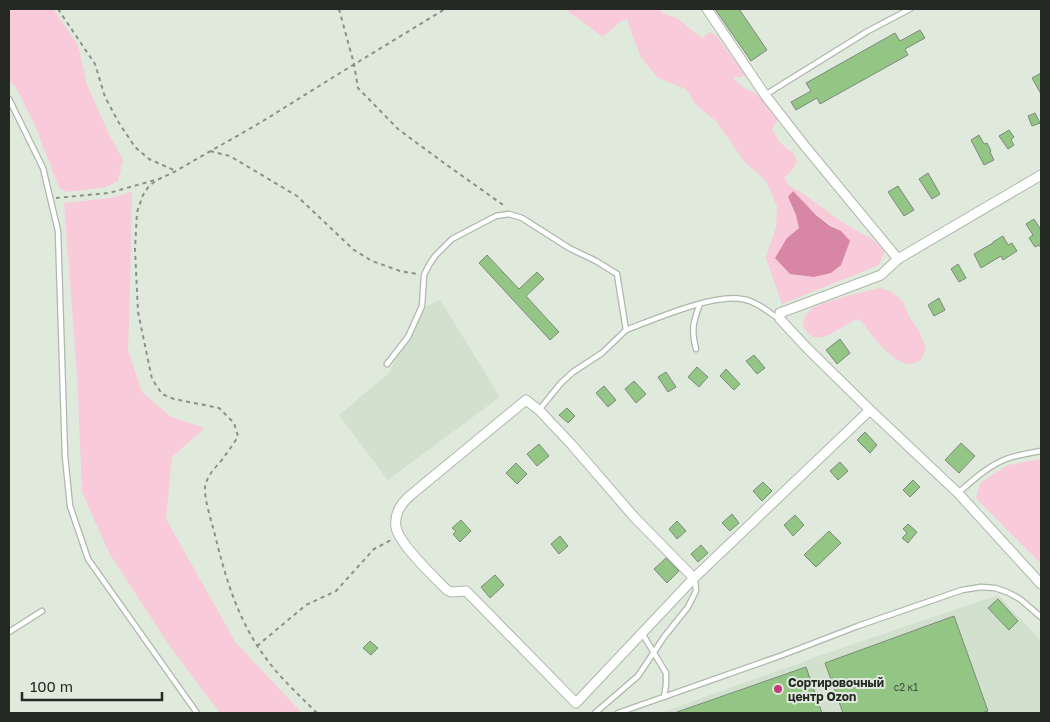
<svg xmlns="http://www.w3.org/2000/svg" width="1050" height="722" font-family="'Golos Text',sans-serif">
  <rect width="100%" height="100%" fill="#dfeadc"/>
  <g fill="#d1e1cd">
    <polygon points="440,300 500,397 388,480 339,415 388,374 425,307"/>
    <polygon points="998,595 1041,641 1041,713 660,713 819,656"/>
  </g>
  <g fill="#f8cada" fill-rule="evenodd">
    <polygon points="9,9 53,9 78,45 87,85 110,136 123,160 118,181 106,187 67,192 59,188 36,128 18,91 9,79"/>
    <path d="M565,9h93l6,5 13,4 18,15 9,5 5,-6 7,3 29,40 -6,2h-6c9,13 16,11 26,19 8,6 13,15 19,23l-6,10c6,12 10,17 22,24l3,8 -5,9 -8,8 5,8 12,6 44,32 27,15 13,12 -6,14 -97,39 -16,-46 10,-31 1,-21 -11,-25 -22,-20 -28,-40 -20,-16 -10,-16 -28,-11 -17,-21 -9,-22 -5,-16 -7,3 -17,15zM793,191c15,16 29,30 48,40l-54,7 12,-10 -3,-13 -8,-17z"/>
    <polygon points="132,192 130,292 128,350 142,392 171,417 205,428 172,457 166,519 236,643 302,713 220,713 171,648 109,553 82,492 77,374 64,203 110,198"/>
    <path d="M880,288l12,4 11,10 6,14 11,17 6,15 -5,12c-3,1 -7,4 -10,4 -19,0 -39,-29 -50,-43l-4,-2c-14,6 -43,33 -53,8 -2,-5 2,-13 6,-17 5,-4 12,-6 18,-8 17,-6 34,-10 52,-14z"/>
    <polygon points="1041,459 1041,564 976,498 980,483 1008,465"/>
  </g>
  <polygon fill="#d787a5" points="793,191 816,215 830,226 841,231 850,241 841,265 831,273 814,277 790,274 775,258 787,238 799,228 796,215 788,197"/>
  <g fill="#93c585" stroke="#7f897d">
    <polygon points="715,9 739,9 767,50 751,61"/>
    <polygon points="920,30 925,38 905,49 908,55 820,104 817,98 796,110 791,102 811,91 806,83 895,33 900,41"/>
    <polygon points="1041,73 1041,94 1032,78"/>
    <polygon points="1035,113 1040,123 1032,126 1028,116"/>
    <polygon points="1009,130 1014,137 1011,140 1014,145 1008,149 999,136"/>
    <polygon points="979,135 984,144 987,143 991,151 990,152 994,160 984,165 971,140"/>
    <polygon points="928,173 940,194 932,199 919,179"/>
    <polygon points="898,186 914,210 904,216 888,192"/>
    <polygon points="1034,219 1041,230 1041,248 1039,245 1035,247 1029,238 1033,235 1026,224"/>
    <polygon points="1003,236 1008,245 1012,243 1017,251 1003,260 1001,256 981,268 974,254 993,243 993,242"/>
    <polygon points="487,255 519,289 537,272 544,279 526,296 559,332 550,340 479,263"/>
    <polygon points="958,264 966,278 959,282 951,269"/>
    <polygon points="939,298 945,310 934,316 928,305"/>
    <polygon points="840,339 850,353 837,364 826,350"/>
    <polygon points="754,355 765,368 757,374 746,361"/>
    <polygon points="697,367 708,377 699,387 688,377"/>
    <polygon points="726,369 740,384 734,390 720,376"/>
    <polygon points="666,372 676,387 668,392 658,377"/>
    <polygon points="634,381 646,394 636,403 625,389"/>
    <polygon points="604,386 616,400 608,407 596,393"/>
    <polygon points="567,408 575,416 568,423 559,415"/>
    <polygon points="865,432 877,445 870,453 857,440"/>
    <polygon points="961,443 975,456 959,473 945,460"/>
    <polygon points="539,444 549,456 537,466 527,454"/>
    <polygon points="840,462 848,471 838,480 830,471"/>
    <polygon points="516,463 527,474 517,484 506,473"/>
    <polygon points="913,480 920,487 910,497 903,490"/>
    <polygon points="763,482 772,491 762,501 753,491"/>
    <polygon points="732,514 739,523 730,531 722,523"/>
    <polygon points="795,515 804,525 793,536 784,525"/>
    <polygon points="461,520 471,531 460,542 453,534 456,531 452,528"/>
    <polygon points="677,521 686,531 677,539 669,529"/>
    <polygon points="908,524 917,532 908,543 902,538 907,533 903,529"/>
    <polygon points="829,531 841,543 816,567 804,555"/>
    <polygon points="560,536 568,546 559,554 551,544"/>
    <polygon points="701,545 708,553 698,562 691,554"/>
    <polygon points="666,558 679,571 667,583 654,569"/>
    <polygon points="495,575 504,585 490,598 481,587"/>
    <polygon points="998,599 1018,621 1009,630 988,608"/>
    <polygon points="954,616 988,711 982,713 843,713 825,663"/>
    <polygon points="370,641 378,648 371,655 363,648"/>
    <polygon points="806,667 822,713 677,713 677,712"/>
  </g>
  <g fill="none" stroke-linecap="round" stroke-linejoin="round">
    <defs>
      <g id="service">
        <polyline points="765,95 868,31 910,9"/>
        <polyline points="9,99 43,168 58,231 65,456 70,506 88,559 197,713"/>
        <path d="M696,349c-5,-19 -3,-27 4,-45"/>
        <path d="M387,364l21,-27 14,-31 2,-31 5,-10 6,-9 17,-17 44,-23 13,-2 13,4 47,30 27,13 21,13 9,56c29,-11 86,-36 116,-31 14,2 25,12 37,20"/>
        <polyline points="539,410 561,383 573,372 602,353 626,330"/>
        <path d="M958,493c15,-13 30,-27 48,-34 11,-4 24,-6 35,-8"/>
        <polyline points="9,632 42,611"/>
        <polyline points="642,633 666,673 666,685 664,697"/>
        <polyline points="595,713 638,676 664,637 688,607 696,591 695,580"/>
        <polyline points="618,713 780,656 858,626 962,590 981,587 995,588 1007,592 1020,599 1041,617"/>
      </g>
      <g id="minor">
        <polyline points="707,9 765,95 804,145 898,259"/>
        <polyline points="1041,175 898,259 881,275 780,313 780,319 807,348 870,410 958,493 1041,584"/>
        <path d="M694,578l-59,-60 -63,-73 -33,-35 -13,-10 -114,94c-10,8 -18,19 -16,33 2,16 39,51 51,63l4,2 15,-1 7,7 103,105 118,-125 176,-168"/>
      </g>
    </defs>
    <use href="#service" stroke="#adb8aa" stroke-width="7"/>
    <use href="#minor" stroke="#adb8aa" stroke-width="11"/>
    <g stroke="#8a9288" stroke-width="2" stroke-dasharray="4 4" stroke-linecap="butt">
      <polyline points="58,9 95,64 105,97 119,123 135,147 149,159 176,171"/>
      <polyline points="339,9 354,64 358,88 398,129 444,163 506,207"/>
      <polyline points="210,151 230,156 297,196 354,250 372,261 400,271 417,274"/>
      <polyline points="56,198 109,193 155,180"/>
      <polyline points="257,646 306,605 336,591 374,549 391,540"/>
      <path d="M317,713c-18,-18 -37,-35 -52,-56 -27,-37 -39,-77 -50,-122 -3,-12 -11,-36 -10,-48 2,-11 9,-18 16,-26 6,-8 12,-16 17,-25l-4,-13 -15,-15 -45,-9 -12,-5 -10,-15 -14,-67 -3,-63 2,-37 6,-17 6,-9 8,-6 19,-9 87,-50 77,-48 105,-64"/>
    </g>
    <use href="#service" stroke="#fff" stroke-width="4.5"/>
    <use href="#minor" stroke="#fff" stroke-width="9"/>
  </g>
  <circle fill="#c33c7b" stroke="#dfeadc" stroke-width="2" cx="778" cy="689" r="5"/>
  <g text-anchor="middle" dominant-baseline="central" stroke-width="4" stroke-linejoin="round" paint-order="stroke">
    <g font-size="10" fill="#40503c">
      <text x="906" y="687">с2 к1</text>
    </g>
    <g font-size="12" font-weight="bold" fill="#252924" stroke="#dfeadc" text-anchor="start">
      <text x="788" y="682">Сортировочный<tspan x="788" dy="14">центр Ozon</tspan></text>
    </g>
  </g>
  <rect width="1050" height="722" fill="none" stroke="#252924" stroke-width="20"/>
  <path d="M22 692v8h140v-8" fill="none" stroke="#252924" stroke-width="2.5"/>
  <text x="30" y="692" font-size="15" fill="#252924" stroke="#dfeadc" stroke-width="4" paint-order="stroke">100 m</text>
</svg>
